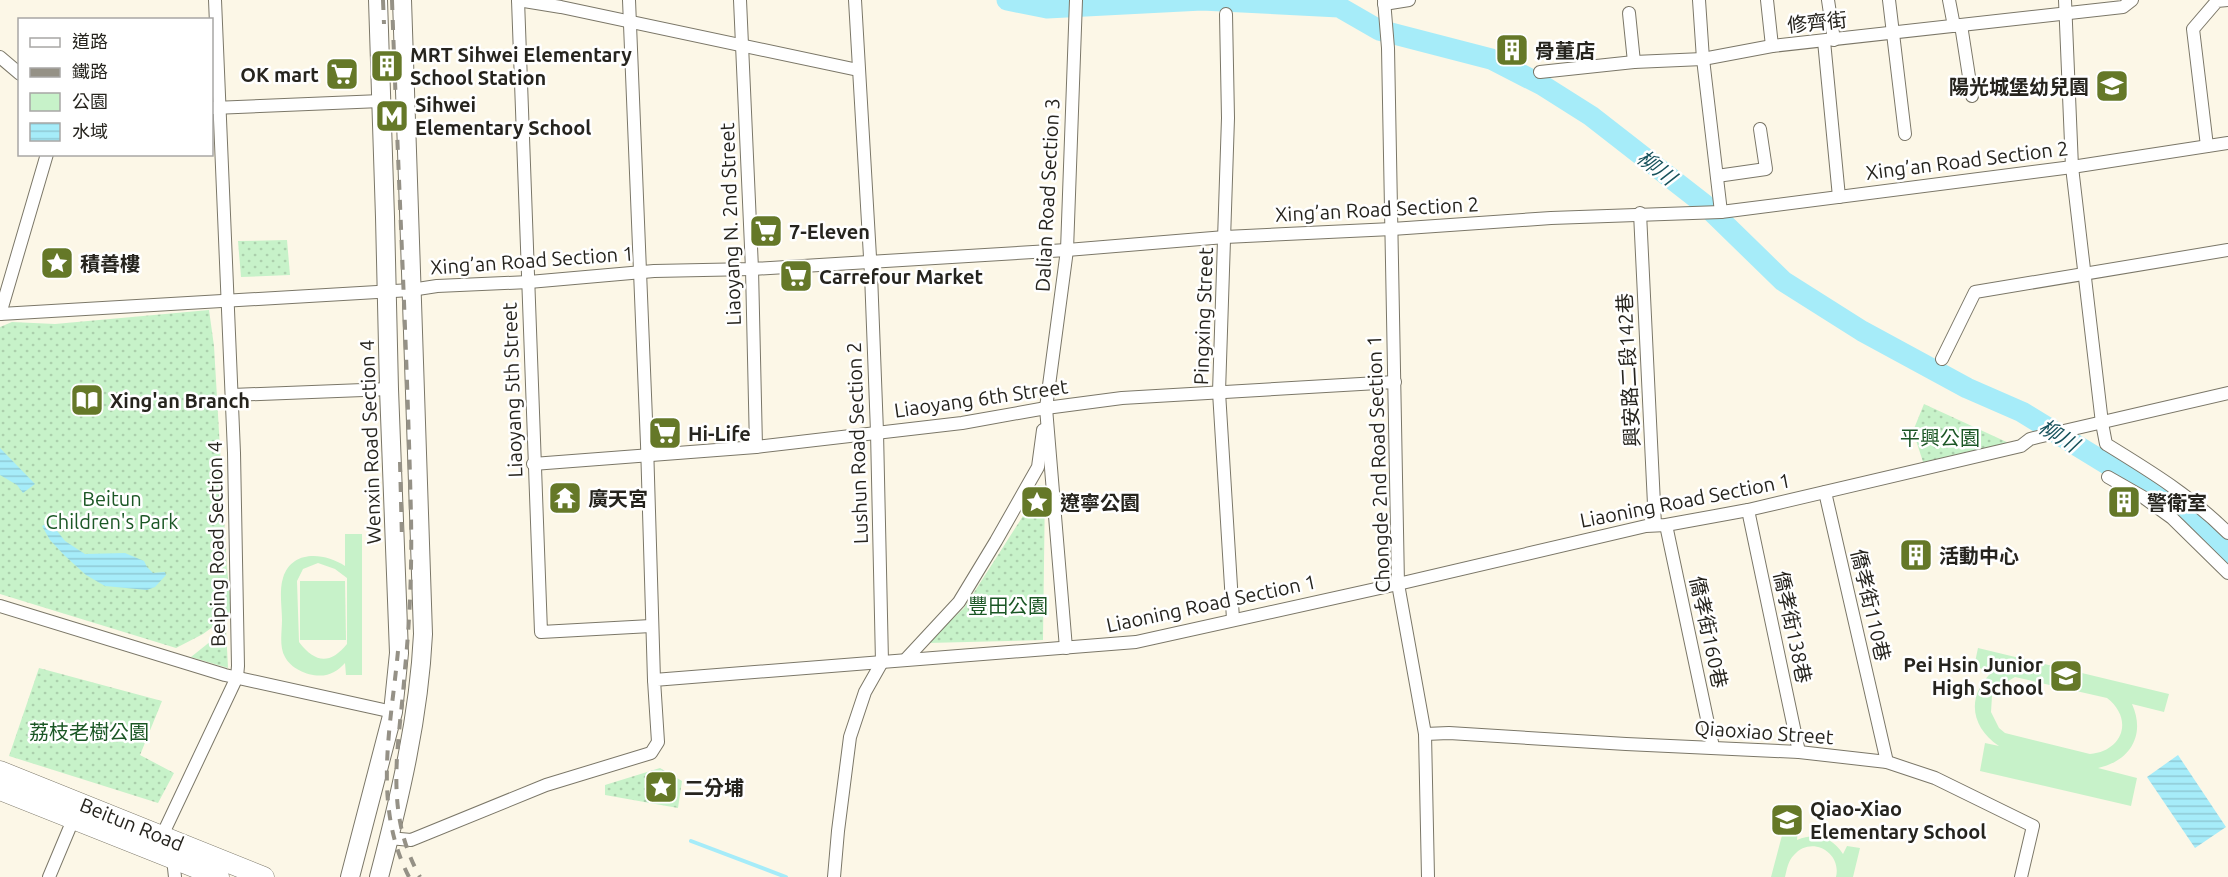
<svg xmlns="http://www.w3.org/2000/svg" width="2228" height="877" font-family="Ubuntu,'Noto Sans TC',sans-serif">
  <defs>
    <pattern id="green-dots" width="8" height="8" patternUnits="userSpaceOnUse" patternTransform="scale(1.5)"><rect width="8" height="8" fill="#c7f2c9"/><path d="M2 2h.1M6 6h.1" fill="none" stroke="#abcfac" stroke-width="1.8" stroke-linecap="round"/></pattern>
    <pattern id="water-rules" width="6" height="5" patternUnits="userSpaceOnUse" patternTransform="scale(1.5)"><rect width="6" height="5" fill="#a6ecf9"/><path d="M0 2.5h6" fill="none" stroke="#8fcad5"/></pattern>
  </defs>
  <rect width="100%" height="100%" fill="#fcf7e7"/>
  <g fill="url(#green-dots)">
    <polygon points="287,240 290,275 241,277 238,241"/>
    <polygon points="209,310 214,346 227,569 231,605 229,615 203,634 176,648 0,594 0,327 12,322 55,324"/>
    <polygon points="1924,404 2024,450 1924,465 1913,431"/>
    <polygon points="1038,485 1045,486 1043,640 927,643 964,608 1023,516"/>
    <polygon points="226,629 228,668 191,657"/>
    <polygon points="39,668 162,701 140,755 174,773 158,803 9,756"/>
    <polygon points="660,768 682,781 678,808 605,795 605,785"/>
  </g>
  <g fill="#c7f2c9" fill-rule="evenodd">
    <path d="M345,534h17v141h-16l-1,-12c-3,3 -7,7 -11,9 -15,9 -41,0 -49,-15 -6,-10 -3,-26 -3,-37 0,-13 -3,-30 1,-42 9,-29 42,-25 62,-12zM318,563l17,6 12,9v66c-17,21 -32,19 -48,-2l-2,-61 6,-12z"/>
    <polygon points="300,581 345,581 346,640 300,640"/>
    <path d="M1978,648l191,46 -5,18 -32,-8c14,31 -2,57 -34,64l39,10 -6,28 -151,-35 5,-28 14,3c-29,-19 -33,-51 -6,-75l-19,-4zM2015,677l92,21c27,21 16,53 -17,56l-85,-21 -6,-5 -8,-16 1,-16 6,-9z"/>
    <path d="M1785,824l13,4 -1,12c19,-8 35,-3 46,14l4,-8 13,2 -7,29h-17c6,-25 -25,-42 -42,-22 -6,6 -7,14 -9,22h-14z"/>
  </g>
  <g fill="url(#water-rules)">
    <polygon points="0,448 35,484 23,493 17,485 0,475"/>
    <polygon points="50,522 65,541 85,554 125,553 144,561 147,567 153,573 165,572 166,575 155,587 147,590 105,586 86,575 64,555 50,540 42,526"/>
    <polygon points="2178,755 2226,827 2195,848 2147,777"/>
  </g>
  <g fill="none" stroke-linecap="round" stroke-linejoin="round">
    <polyline stroke="#a6ecf9" stroke-width="4" points="691,841 786,877"/>
    <polyline stroke="#a6ecf9" stroke-width="21" points="1007,0 1047,8 1202,0 1339,7 1379,30 1491,59 1542,85 1591,116 1704,204 1783,281 1862,331 1967,388 2022,412 2182,510 2228,554"/>
    <defs>
      <g id="minor">
        <polyline points="518,0 541,632 651,626"/>
        <polyline points="518,0 561,7 858,70"/>
        <polyline points="629,0 647,444 654,680"/>
        <polyline points="740,0 752,269 756,447"/>
        <polyline points="1384,0 1388,48 1398,584 1425,734 1428,877"/>
        <polyline points="1699,0 1703,59 1721,212"/>
        <polyline points="1767,0 1772,46"/>
        <polyline points="1828,0 1834,40"/>
        <polyline points="1889,0 1905,134"/>
        <polyline points="1949,0 1954,26"/>
        <path d="M2065,0l7,167 30,256 4,21c44,27 85,52 122,89"/>
        <polyline points="1384,4 1409,0"/>
        <polyline points="1629,13 1634,62"/>
        <polyline points="1226,14 1228,118 1219,392 1233,619"/>
        <polyline points="1961,25 1972,96"/>
        <polyline points="1824,41 1839,197"/>
        <polyline points="0,57 20,74"/>
        <polyline points="1540,72 1634,62 1703,59 1772,46 2123,7 2132,0"/>
        <polyline points="213,108 381,101"/>
        <polyline points="2207,146 2193,29 2217,1 2228,0"/>
        <polyline points="1717,176 1766,169 1760,129"/>
        <polyline points="1640,213 1655,525"/>
        <polyline points="0,314 411,290 437,286 529,282 654,271 752,269 1067,250 1225,237 1392,229 1551,218 1721,212 2072,167 2228,143"/>
        <polyline points="0,314 47,154"/>
        <polyline points="1942,359 1975,292 2228,250"/>
        <polyline points="232,395 389,389"/>
        <polyline points="533,464 756,447 962,423 1046,408 1122,398 1395,382"/>
        <polyline points="2108,477 2143,497 2172,518 2228,573"/>
        <polyline points="1825,492 1887,762"/>
        <polyline points="1748,510 1799,752"/>
        <polyline points="1666,525 1713,747"/>
        <polyline points="0,606 225,675 393,712"/>
        <polyline points="1066,648 1046,408 1067,250 1076,0"/>
        <polyline points="907,658 959,602 996,541 1038,467 1043,430"/>
        <polyline points="1425,734 1449,733 1626,744 1799,752 1887,762 1935,778 2033,826 2021,877"/>
        <polyline points="389,838 411,840 546,785 651,753 658,742 654,680 1136,642 1398,584 1646,526 1666,525 1748,510 2021,446 2030,439 2038,437 2228,393"/>
        <polyline points="160,840 237,677 238,666 234,453 215,0"/>
        <polyline points="173,859 175,877"/>
        <polyline points="49,877 75,815"/>
        <polyline points="834,877 838,831 850,737 865,692 882,662 877,432 871,274 855,0"/>
      </g>
      <g id="secondary">
        <polyline points="350,877 393,712 399,653 389,389 385,217 378,0"/>
        <path d="M379,877c21,-80 40,-160 44,-243l-21,-634"/>
      </g>
      <g id="primary">
        <polyline points="0,771 264,877"/>
        <polyline points="0,790 219,877"/>
      </g>
    </defs>
    <use href="#minor" stroke="#7b7768" stroke-width="14"/>
    <use href="#secondary" stroke="#7b7768" stroke-width="20"/>
    <use href="#primary" stroke="#7b7768" stroke-width="21"/>
    <use href="#minor" stroke="#fff" stroke-width="12"/>
    <use href="#secondary" stroke="#fff" stroke-width="18"/>
    <use href="#primary" stroke="#fff" stroke-width="20"/>
    <g stroke="#959186" stroke-width="4" stroke-dasharray="10 10" stroke-linecap="butt">
      <polyline points="383,0 384,24"/>
      <path d="M392,0c6,172 15,344 19,516 1,51 -1,102 -6,153 -5,74 -23,140 15,208"/>
      <polyline points="400,462 402,540"/>
      <path d="M398,651c-7,76 -26,154 11,226"/>
    </g>
  </g>
  <defs>
    <symbol id="building-square" viewBox="-11 -11 22 22"><rect x="-9" y="-9" width="18" height="18" rx="4" fill="#657828" stroke="#fff"/><path d="M-4-6H4V6H1V3H-1V6H-4ZM-2.5-4.3h1.7v1.8h-1.7ZM.8-4.3h1.7v1.8H.8ZM-2.5-1h1.7V.8h-1.7ZM.8-1h1.7V.8H.8Z" fill="#fff"/></symbol>
    <symbol id="supermarket-square" viewBox="-11 -11 22 22"><rect x="-9" y="-9" width="18" height="18" rx="4" fill="#657828" stroke="#fff"/><path d="M-6-5.5h2.5l.6 2H6L4.5 2H-2.5L-4.4-4H-6ZM-1.5 3.2a1.3 1.3 0 1 0 .1 0ZM3 3.2a1.3 1.3 0 1 0 .1 0Z" fill="#fff"/></symbol>
    <symbol id="school-square" viewBox="-11 -11 22 22"><rect x="-9" y="-9" width="18" height="18" rx="4" fill="#657828" stroke="#fff"/><path d="M0-5L7-2L0 1L-7-2ZM-4 1L0 2.5L4 1V4Q0 6-4 4Z" fill="#fff"/></symbol>
    <symbol id="metro-square" viewBox="-11 -11 22 22"><rect x="-9" y="-9" width="18" height="18" rx="4" fill="#657828" stroke="#fff"/><path d="M-5.5 5V-5H-3L0 0L3-5H5.5V5H3V-.5L0 4L-3-.5V5Z" fill="#fff"/></symbol>
    <symbol id="sight-square" viewBox="-11 -11 22 22"><rect x="-9" y="-9" width="18" height="18" rx="4" fill="#657828" stroke="#fff"/><path d="M0-6L1.8-2.2L6-1.7L2.9 1.2L3.7 5.4L0 3.3L-3.7 5.4L-2.9 1.2L-6-1.7L-1.8-2.2Z" fill="#fff"/></symbol>
    <symbol id="library-square" viewBox="-11 -11 22 22"><rect x="-9" y="-9" width="18" height="18" rx="4" fill="#657828" stroke="#fff"/><path d="M-6-4Q-3-5.5-.7-3.5V5Q-3 3-6 4ZM6-4Q3-5.5 .7-3.5V5Q3 3 6 4Z" fill="#fff"/></symbol>
    <symbol id="temple-square" viewBox="-11 -11 22 22"><rect x="-9" y="-9" width="18" height="18" rx="4" fill="#657828" stroke="#fff"/><path d="M0-6L5-2H3V0L6.5 2.5H4V6H1.5V3h-3V6H-4V2.5H-6.5L-3 0V-2H-5Z" fill="#fff"/></symbol>
  </defs>
  <g fill-rule="evenodd">
    <use href="#building-square" x="1493" y="31" width="38" height="38"/>
    <use href="#building-square" x="368" y="47" width="38" height="38"/>
    <use href="#supermarket-square" x="323" y="55" width="38" height="38"/>
    <use href="#school-square" x="2093" y="67" width="38" height="38"/>
    <use href="#metro-square" x="373" y="97" width="38" height="38"/>
    <use href="#supermarket-square" x="747" y="212" width="38" height="38"/>
    <use href="#sight-square" x="38" y="244" width="38" height="38"/>
    <use href="#supermarket-square" x="777" y="257" width="38" height="38"/>
    <use href="#library-square" x="68" y="381" width="38" height="38"/>
    <use href="#supermarket-square" x="646" y="414" width="38" height="38"/>
    <use href="#temple-square" x="546" y="479" width="38" height="38"/>
    <use href="#sight-square" x="1018" y="483" width="38" height="38"/>
    <use href="#building-square" x="2105" y="483" width="38" height="38"/>
    <use href="#building-square" x="1897" y="536" width="38" height="38"/>
    <use href="#school-square" x="2047" y="657" width="38" height="38"/>
    <use href="#sight-square" x="642" y="768" width="38" height="38"/>
    <use href="#school-square" x="1768" y="801" width="38" height="38"/>
  </g>
  <g text-anchor="middle" dominant-baseline="central" stroke-width="5" stroke-linejoin="round" paint-order="stroke">
    <g font-size="20" fill="#26241e" stroke="#fff">
      <text transform="translate(1817 22) rotate(-6)">修齊街</text>
      <text transform="translate(1967 160) rotate(-7)">Xing’an Road Section 2</text>
      <text transform="translate(1047 195) rotate(-87)">Dalian Road Section 3</text>
      <text transform="translate(1377 209) rotate(-3)">Xing’an Road Section 2</text>
      <text transform="translate(730 224) rotate(-92)">Liaoyang N. 2nd Street</text>
      <text transform="translate(532 260) rotate(-4)">Xing’an Road Section 1</text>
      <text transform="translate(1203 316) rotate(-88)">Pingxing Street</text>
      <text transform="translate(1628 370) rotate(-93)">興安路二段142巷</text>
      <text transform="translate(512 390) rotate(-92)">Liaoyang 5th Street</text>
      <text transform="translate(981 398) rotate(-8)">Liaoyang 6th Street</text>
      <text transform="translate(370 442) rotate(-92)">Wenxin Road Section 4</text>
      <text transform="translate(857 443) rotate(-92)">Lushun Road Section 2</text>
      <text transform="translate(1378 464) rotate(-92)">Chongde 2nd Road Section 1</text>
      <text transform="translate(1685 500) rotate(-11)">Liaoning Road Section 1</text>
      <text transform="translate(216 544) rotate(-91)">Beiping Road Section 4</text>
      <text transform="translate(1211 603) rotate(-12)">Liaoning Road Section 1</text>
      <text transform="translate(1871 605) rotate(77)">僑孝街110巷</text>
      <text transform="translate(1793 627) rotate(78)">僑孝街138巷</text>
      <text transform="translate(1709 632) rotate(78)">僑孝街160巷</text>
      <text transform="translate(1764 732) rotate(4)">Qiaoxiao Street</text>
      <text transform="translate(132 824) rotate(22)">Beitun Road</text>
    </g>
    <g font-size="20" font-weight="bold" fill="#26241e" stroke="#fff" text-anchor="start">
      <text x="1535" y="50">骨董店</text>
      <text x="410" y="54">MRT Sihwei Elementary<tspan x="410" dy="23">School Station</tspan></text>
      <text x="319" y="74" text-anchor="end">OK mart</text>
      <text x="2089" y="86" text-anchor="end">陽光城堡幼兒園</text>
      <text x="415" y="104">Sihwei<tspan x="415" dy="23">Elementary School</tspan></text>
      <text x="789" y="231">7-Eleven</text>
      <text x="80" y="263">積善樓</text>
      <text x="819" y="276">Carrefour Market</text>
      <text x="110" y="400">Xing'an Branch</text>
      <text x="688" y="433">Hi-Life</text>
      <text x="588" y="498">廣天宮</text>
      <text x="1060" y="502">遼寧公園</text>
      <text x="2147" y="502">警衛室</text>
      <text x="1939" y="555">活動中心</text>
      <text x="2043" y="664" text-anchor="end">Pei Hsin Junior<tspan x="2043" dy="23">High School</tspan></text>
      <text x="684" y="787">二分埔</text>
      <text x="1810" y="808">Qiao-Xiao<tspan x="1810" dy="23">Elementary School</tspan></text>
    </g>
    <g font-size="20" fill="#1b5725" stroke="#fff">
      <text x="1940" y="437">平興公園</text>
      <text x="112" y="498">Beitun<tspan x="112" dy="23">Children's Park</tspan></text>
      <text x="1008" y="605">豐田公園</text>
      <text x="89" y="731">荔枝老樹公園</text>
    </g>
    <g font-size="21" font-style="italic" fill="#17525c" stroke="#fff">
      <text transform="translate(1657 167) rotate(38)">柳川</text>
      <text transform="translate(2059 435) rotate(32)">柳川</text>
    </g>
  </g>
  <rect x="18" y="18" width="195" height="138" fill="#ffffff" stroke="#a8a7a5" stroke-width="1.5"/>
  <rect x="30" y="38" width="30" height="9" fill="#ffffff" stroke="#a8a7a5" stroke-width="1.5"/>
  <text x="72" y="48" font-size="18" fill="#26241e">道路</text>
  <rect x="30" y="68" width="30" height="9" fill="#959186" stroke="#a8a7a5" stroke-width="1.5"/>
  <text x="72" y="78" font-size="18" fill="#26241e">鐵路</text>
  <rect x="30" y="93" width="30" height="18" fill="#c7f2c9" stroke="#a8a7a5" stroke-width="1.5"/>
  <text x="72" y="108" font-size="18" fill="#26241e">公園</text>
  <rect x="30" y="123" width="30" height="18" fill="url(#water-rules)" stroke="#a8a7a5" stroke-width="1.5"/>
  <text x="72" y="138" font-size="18" fill="#26241e">水域</text>
</svg>
